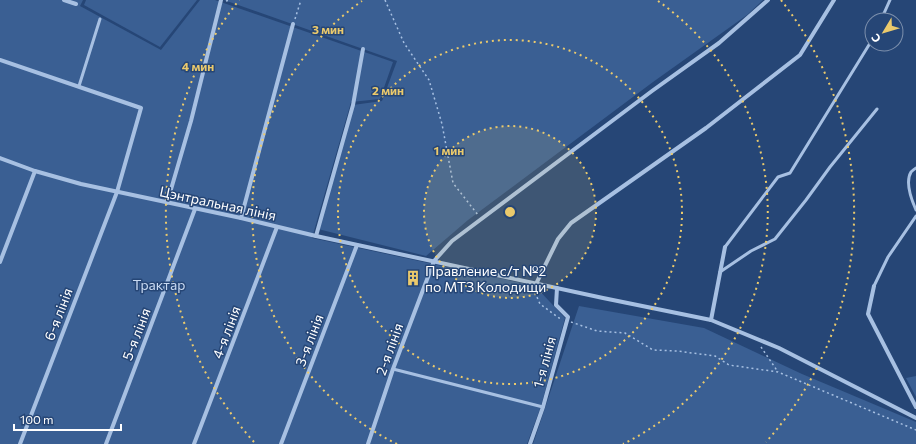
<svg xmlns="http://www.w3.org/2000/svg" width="916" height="444" font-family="Commissioner,sans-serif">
  <rect width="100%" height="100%" fill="#264676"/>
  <g fill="#3a5f93">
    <polygon points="0,0 83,0 80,6 161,50 200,0 215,0 393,62 380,99 351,102 312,238 535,286 565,318 541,406 527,444 0,444"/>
    <polygon points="86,0 197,0 160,47 84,5"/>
    <polygon points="224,0 763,0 747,15 653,82 468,220 426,256 318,229 353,105 382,101 397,61"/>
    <polygon points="579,306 704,328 802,374 916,422 916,444 533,444"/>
    <polygon points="916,376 916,397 906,378"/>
  </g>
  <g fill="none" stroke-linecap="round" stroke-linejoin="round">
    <g stroke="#a7c0e2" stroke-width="1.5" stroke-dasharray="2 3" stroke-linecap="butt">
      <polyline points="385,0 404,43 429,80 442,124 453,183 478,215"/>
      <polyline points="226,1 230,0"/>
      <polyline points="295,19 301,0"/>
      <polyline points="533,288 540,304 559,318 562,319"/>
      <polyline points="571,322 597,331 625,333 653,350 677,351 715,356 729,365 778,372 916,430"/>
      <polyline points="761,347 778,372"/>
    </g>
    <g stroke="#a7c0e2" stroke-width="3">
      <polyline points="881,20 890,0"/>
      <polyline points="79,86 100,19"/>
      <path d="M916,168c-2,1 -4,3 -5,4 -6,10 1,29 5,38"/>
      <polyline points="725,247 778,177 790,173 872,40"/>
      <polyline points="720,272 751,251 775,239 806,200 830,167 877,109"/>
      <polyline points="874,286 888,257 916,216"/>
      <polyline points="393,369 543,407"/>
    </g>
    <g stroke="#a7c0e2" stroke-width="4">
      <polyline points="64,0 76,4"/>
      <polyline points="0,60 141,108 117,192 20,444"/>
      <polyline points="0,158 35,171 81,184 241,218 316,236 603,298 711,320 779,348 916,418"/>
      <polyline points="167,203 191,121 221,0"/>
      <polyline points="241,218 293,24"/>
      <polyline points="316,236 353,105 363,49"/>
      <polyline points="0,262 35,171"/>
      <polyline points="536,284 558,239 571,223 706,128 800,55 834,0"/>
      <polyline points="874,286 868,314 916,407"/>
      <polyline points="711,320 725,247"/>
      <polyline points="106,444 195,209"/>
      <polyline points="194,444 277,227"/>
      <polyline points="281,444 357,245"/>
      <polyline points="368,444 393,369 434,261 452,241 652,91 719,43 768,0"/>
      <polyline points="530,444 543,407 568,317 556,305 557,288"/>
    </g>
  </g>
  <circle cx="510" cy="212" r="86" fill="#ebca6c" fill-opacity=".12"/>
  <g fill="none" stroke="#ebca6c" stroke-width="2" stroke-dasharray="2 4">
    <circle cx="510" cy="212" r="86"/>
    <circle cx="510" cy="212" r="172"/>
    <path d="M397 444A258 258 0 0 1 362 1M658 1A258 258 0 0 1 623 444"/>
    <path d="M254 442A344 344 0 0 1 239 0M781 0A344 344 0 0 1 766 442"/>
  </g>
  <defs>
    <symbol id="building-bare" viewBox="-9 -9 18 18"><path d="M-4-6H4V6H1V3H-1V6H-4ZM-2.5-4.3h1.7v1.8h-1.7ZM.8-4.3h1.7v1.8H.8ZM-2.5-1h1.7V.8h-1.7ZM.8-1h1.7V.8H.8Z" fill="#ebca6c" stroke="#264676" stroke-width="2.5" paint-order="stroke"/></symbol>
  </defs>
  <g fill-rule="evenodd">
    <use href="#building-bare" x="402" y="267" width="22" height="22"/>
  </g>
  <g text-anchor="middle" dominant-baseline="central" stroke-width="3" stroke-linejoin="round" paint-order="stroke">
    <g font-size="14" fill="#fff" stroke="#264676">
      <text transform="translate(218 203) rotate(12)">Цэнтральная лінія</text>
      <text transform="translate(58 314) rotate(-69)">6-я лінія</text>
      <text transform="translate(226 332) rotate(-69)">4-я лінія</text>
      <text transform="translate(136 334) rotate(-69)">5-я лінія</text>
      <text transform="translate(309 340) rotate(-69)">3-я лінія</text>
      <text transform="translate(389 349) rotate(-70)">2-я лінія</text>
      <text transform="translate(544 362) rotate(-75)">1-я лінія</text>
    </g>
    <g font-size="14" fill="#fff" stroke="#264676" text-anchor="start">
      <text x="425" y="270">Правление с/т №2<tspan x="425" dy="16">по МТЗ Колодищи</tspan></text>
    </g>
    <g font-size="14" fill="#c9daf2" stroke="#264676">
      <text x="159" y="284">Трактар</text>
    </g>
  </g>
  <circle cx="510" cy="212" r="6" fill="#ebca6c" stroke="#264676" stroke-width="2"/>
  <g font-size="12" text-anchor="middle" font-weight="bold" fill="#ebca6c" stroke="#264676" stroke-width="3" stroke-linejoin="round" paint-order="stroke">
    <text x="328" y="34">3 мин</text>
    <text x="198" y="71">4 мин</text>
    <text x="388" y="95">2 мин</text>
    <text x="449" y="155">1 мин</text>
  </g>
  <g transform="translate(884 32) rotate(232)"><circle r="19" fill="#264676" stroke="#7d90ad"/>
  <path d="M0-3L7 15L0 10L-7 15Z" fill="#ebca6c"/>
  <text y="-6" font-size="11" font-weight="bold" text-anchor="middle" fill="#ffffff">С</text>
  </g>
  <path d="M14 424v6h107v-6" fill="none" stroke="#ffffff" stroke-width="2"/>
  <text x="20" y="424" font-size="12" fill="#ffffff" stroke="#264676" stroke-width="3" paint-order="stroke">100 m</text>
</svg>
